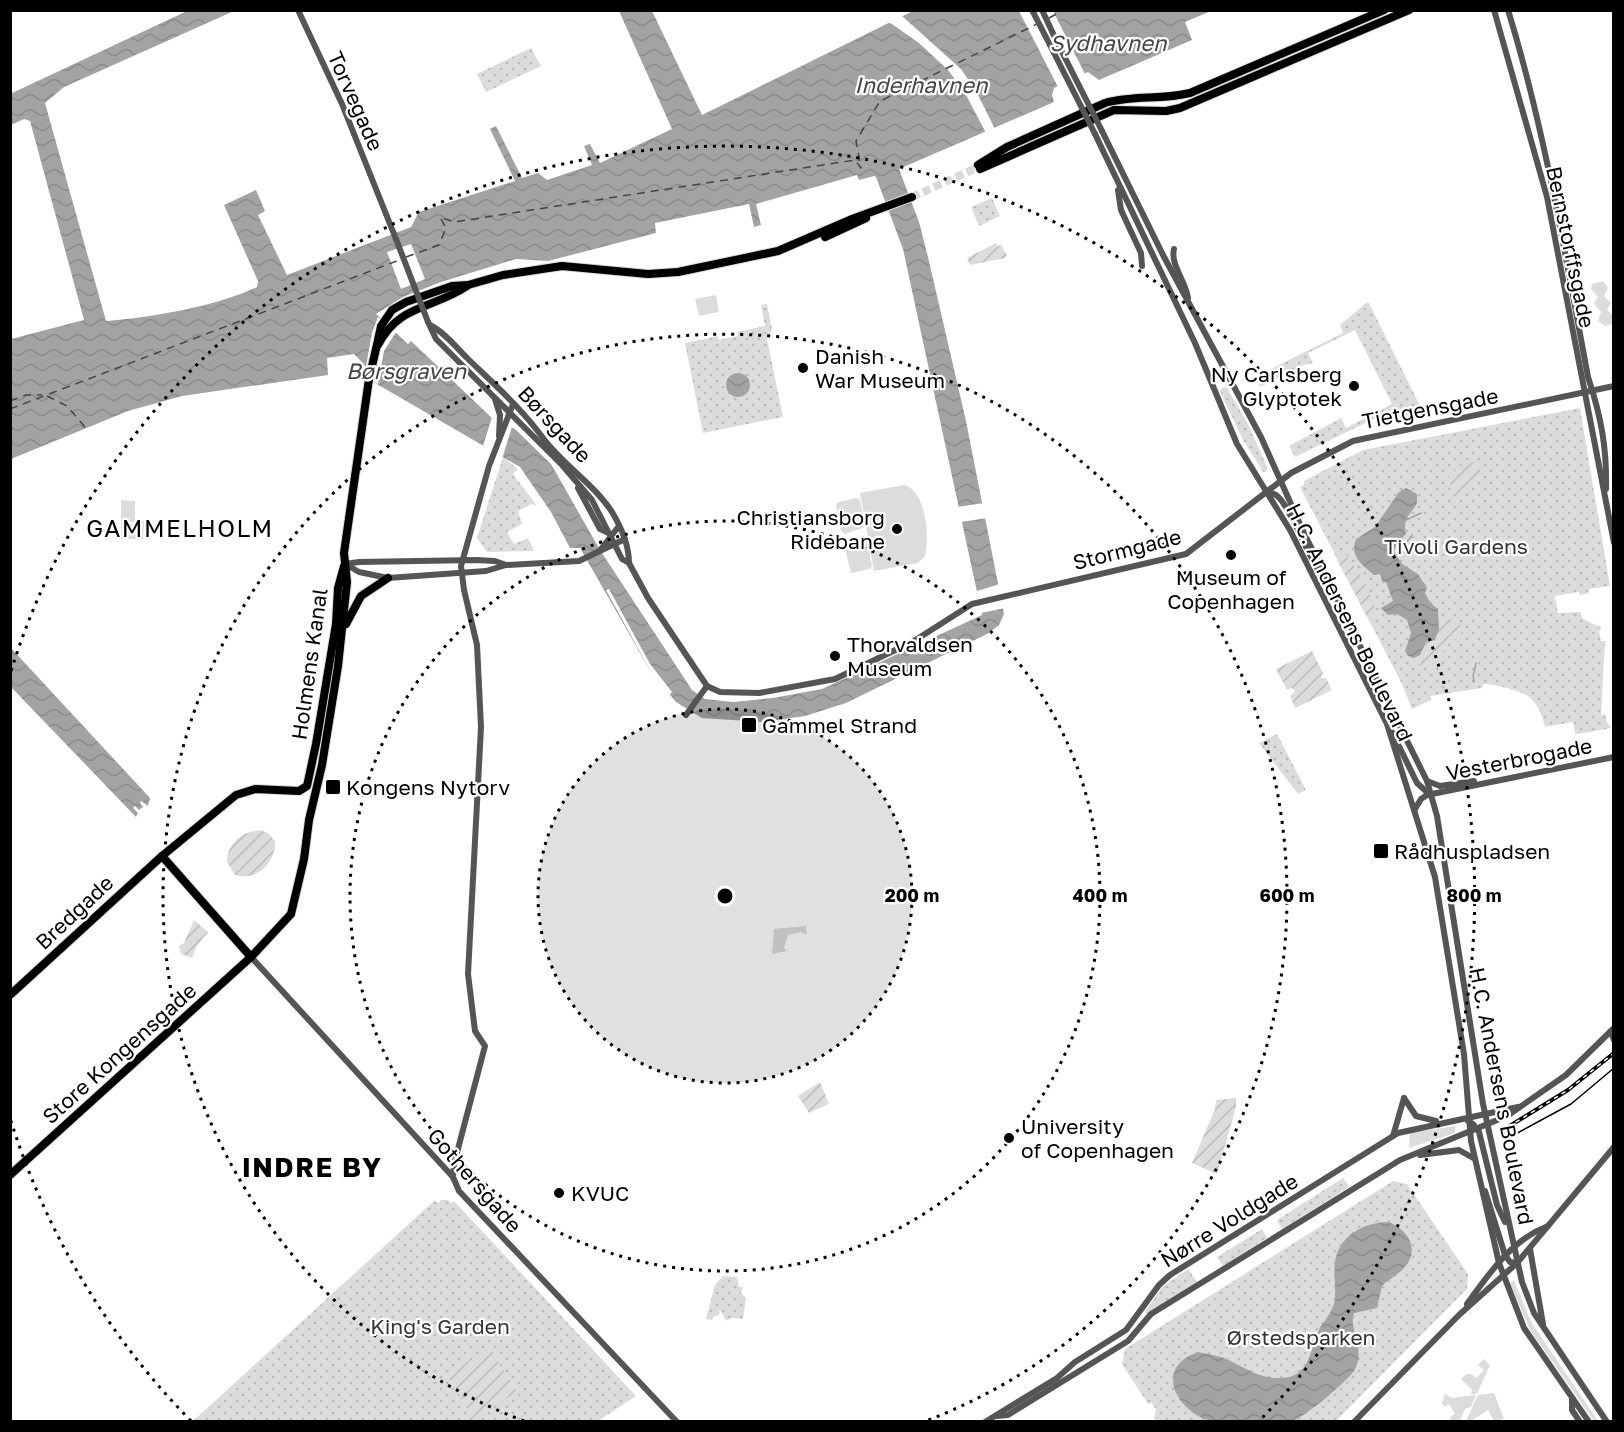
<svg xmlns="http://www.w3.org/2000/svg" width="1624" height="1432" font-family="'Golos Text',sans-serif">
  <defs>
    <pattern id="park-dots" width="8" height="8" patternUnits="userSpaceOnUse" patternTransform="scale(1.5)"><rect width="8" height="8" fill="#dcdcdc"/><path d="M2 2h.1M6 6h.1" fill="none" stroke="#bbb" stroke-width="1.8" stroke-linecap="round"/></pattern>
    <pattern id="garden-furrows" width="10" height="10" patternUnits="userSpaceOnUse" patternTransform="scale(1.5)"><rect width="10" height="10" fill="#dcdcdc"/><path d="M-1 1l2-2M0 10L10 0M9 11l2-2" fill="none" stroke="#bbb"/></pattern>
    <pattern id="water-waves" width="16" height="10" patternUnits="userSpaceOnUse" patternTransform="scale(1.5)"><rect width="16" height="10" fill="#a3a3a3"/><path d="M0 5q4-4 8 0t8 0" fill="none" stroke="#8b8b8b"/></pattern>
  </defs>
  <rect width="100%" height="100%" fill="#fff"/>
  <g fill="#dcdcdc">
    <polygon points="1393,11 1401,11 1203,94 1212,88"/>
    <polygon points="1603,281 1608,288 1604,296 1611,303 1607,310 1614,316 1612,324 1605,326 1598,321 1601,312 1594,304 1598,297 1591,289 1592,284"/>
    <polygon points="716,295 719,312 699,316 695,299"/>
    <path d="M904,485c22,5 26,52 21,71l-7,7 -44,8 -14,-78z"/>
    <polygon points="856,498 860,500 865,527 845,534 841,531 836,505 838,502"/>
    <polygon points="121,500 135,501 135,520 144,521 143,539 121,539 121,523 131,523 137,529 142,529 143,523 121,521"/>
    <polygon points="864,538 867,540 872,566 870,569 851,573 844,545 846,541"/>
    <polygon points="806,926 807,935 801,932 788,935 784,948 787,951 772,954 774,929"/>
    <polygon points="1455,1126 1455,1133 1409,1148 1410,1133"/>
    <polygon points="1514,1280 1531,1322 1598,1421 1594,1421 1530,1330 1510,1284"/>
    <polygon points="1484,1359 1490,1365 1477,1394 1471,1394 1472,1390 1461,1379 1466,1374 1471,1374 1476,1378 1484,1370 1478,1365"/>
    <polygon points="1494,1393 1504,1419 1494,1421 1488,1410 1471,1421 1466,1421 1478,1395"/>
    <polygon points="1445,1394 1451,1398 1476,1395 1471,1407 1465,1409 1460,1420 1450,1422 1450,1417 1455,1414 1449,1404 1444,1407 1442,1403"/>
  </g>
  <g fill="url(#park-dots)">
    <polygon points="531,48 541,66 486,92 477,74"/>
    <polygon points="992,198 1000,216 979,226 971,207"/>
    <polygon points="1366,303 1369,303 1424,414 1388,422 1384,414 1295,457 1289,446 1341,418 1346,428 1392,404 1355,330 1308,353 1313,363 1304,365 1260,387 1255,377 1343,333 1340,325"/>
    <polygon points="767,304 772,329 767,339 783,417 703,433 685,343 718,336 719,340 738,336 737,332 765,326 761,305"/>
    <polygon points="1223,387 1227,388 1248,424 1268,469 1264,473 1243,440 1220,391"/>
    <path d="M1580,408l30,178 -21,3v4l-10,2v-3l-24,4 3,17 22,-1 3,7 19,9 -3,3 2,10h4l-4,74 4,-1 2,8 4,6 -32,6h-4l-2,-12 -28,5c-2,-10 -7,-23 -16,-30 -6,-6 -38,-14 -46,-13l-1,4 -52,8 1,4 -19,9 -10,-25 -102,-197 4,-2v-4l59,-31z"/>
    <polygon points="503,457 518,469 513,474 537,506 532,504 518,511 522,524 507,532 514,544 528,538 534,551 487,552 477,538"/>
    <polygon points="1277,734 1306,790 1298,794 1259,743"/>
    <polygon points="1343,1178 1349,1187 1282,1229 1277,1220"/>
    <polygon points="1393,1181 1407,1184 1468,1274 1467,1289 1336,1421 1160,1422 1154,1418 1156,1409 1151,1402 1148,1404 1122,1364 1125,1349"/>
    <polygon points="435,1200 438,1203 441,1200 448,1200 451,1203 454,1201 636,1396 598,1421 192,1422"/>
    <polygon points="1262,1229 1267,1238 1223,1266 1217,1257"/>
    <polygon points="1188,1269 1197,1282 1147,1314 1145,1312 1162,1287"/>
    <polygon points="723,1276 737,1277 739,1287 743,1287 741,1293 746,1298 743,1319 731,1318 726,1321 720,1309 719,1315 714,1316 712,1320 706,1319 715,1285"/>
  </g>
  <g fill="url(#garden-furrows)">
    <polygon points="996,243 998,246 1001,245 1007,255 1005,258 970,265 967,258"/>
    <polygon points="1476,462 1479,463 1480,482 1470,482 1459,501 1455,501 1448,477 1463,464"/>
    <polygon points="1344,551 1366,583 1377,615 1369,621 1337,560"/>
    <polygon points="1437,619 1459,624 1462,637 1459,640 1451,639 1435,664 1422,668 1415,663 1426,642 1432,641 1439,629"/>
    <polygon points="1312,651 1323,673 1321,678 1326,678 1332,690 1295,708 1290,696 1295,691 1292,688 1287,690 1276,669"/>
    <path d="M260,830l8,3 7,8c1,21 -18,41 -40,34l-8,-13c0,-20 16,-30 33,-32z"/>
    <polygon points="194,920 208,932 196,947 192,958 181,954 179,946 184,943"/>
    <polygon points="820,1082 829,1104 809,1113 798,1096"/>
    <polygon points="1236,1098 1236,1107 1217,1174 1192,1163 1215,1109 1216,1100"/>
    <polygon points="490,1348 517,1392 473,1418 447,1374"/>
  </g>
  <g fill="url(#water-waves)" fill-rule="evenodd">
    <path d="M187,11h47l-170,76 -19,16 61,218c47,-4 108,-14 151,-34l1,-6 -34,-76 32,-15 9,21 -7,4 29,60 124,-48 8,-15 96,-31 -25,-52 6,-3 26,52 16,-5 9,7 45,-15 -8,-19 6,-2 10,19 72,-34 -53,-118h33l50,104 211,-104h298l-26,11 7,18 -93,40 -11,-8 -34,16 -2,7 2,7 -155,67 20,53 9,35 38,164 38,193 -5,11 -10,8 -143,70 -41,13 -42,6 -61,-4 -26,-16 -25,-30 -71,-124h-10l-19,-36 -31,-45 -157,-91 2,-11 -11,-11 -27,4 1,17 -146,21 -54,15 -117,48v-120l73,-19 -54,-199 -6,-2 -13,6 -1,-31zM857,175l2,5 15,-4 2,1 27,72 79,366 -160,74 -49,9 -40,4 -28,-3 -13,-9 -92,-140 -49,-86 -36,-35 -23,-11 -81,-77 -3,3 -32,-30 27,-17 38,-15 75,-23 32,2 108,-28 -1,-10 94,-19 5,23 7,-2 -5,-21z"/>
    <circle cx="738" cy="385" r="12"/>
    <path d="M1406,488l11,6v9c-7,13 -15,15 -11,31l-10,10 -2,8 8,12 16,10 9,14 -2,5 5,9 8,8 1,19 -4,11 -9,2 -6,13 -6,3 -6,-2 -3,-5 6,-18 -4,-13 -10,-6 -9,1 -7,-7 12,-7 -7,-19 -3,1 -3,-9 -6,1c-12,-10 -25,-19 -18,-36l19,-12 24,-35z"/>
    <polygon points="10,647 150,798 148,806 141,801 140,803 143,807 139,810 135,806 133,808 138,813 136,817 11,687"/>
    <path d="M1389,1222c22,10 32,30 12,49 -6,6 -14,9 -19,15l-5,22 -23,5c-6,17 13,36 0,58 -8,11 -48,45 -60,49 -8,3 -74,4 -83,1 -35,-9 -58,-54 -13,-69 8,2 16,3 23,5 21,8 36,22 60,21 31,-1 28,-30 39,-50 5,-8 11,-15 14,-24 3,-13 -1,-28 1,-42 4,-27 30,-40 54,-40z"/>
  </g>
  <g fill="#fff">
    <polygon points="1019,11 1053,11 1086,76 1059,89"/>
    <polygon points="902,16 961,69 976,91 995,129 986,133 965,93 948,70 919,43 889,22"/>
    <polygon points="411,244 425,279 401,289 387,252"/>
    <polygon points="378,317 396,332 384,351 378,384 364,377 372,333"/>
    <polygon points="492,417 512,427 502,459 483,446"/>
    <polygon points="984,503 987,518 961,522 957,507"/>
    <polygon points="1000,584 1005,608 981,613 977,591"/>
    <polygon points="609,589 650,664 672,692 669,695 651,672 606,590"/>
  </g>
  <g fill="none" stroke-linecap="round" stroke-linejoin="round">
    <g stroke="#a3a3a3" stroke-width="1.5">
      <polyline points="1404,521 1421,513"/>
      <polyline points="1400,552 1412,535"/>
      <polyline points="1474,673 1476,663"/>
      <polyline points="1473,674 1474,682"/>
    </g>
    <g stroke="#444" stroke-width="1.5" stroke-dasharray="8 6" stroke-linecap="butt">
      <polyline points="1049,18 1064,10"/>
      <polyline points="406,257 439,245 446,228 440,217 454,222 855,160 861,168 856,141 880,101 1037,24"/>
      <polyline points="47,396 67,406 85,427"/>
      <polyline points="10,401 26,395 42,395"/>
      <polyline points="10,409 402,259"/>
    </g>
    <polyline stroke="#d9d9d9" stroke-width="8" stroke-dasharray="8 4" stroke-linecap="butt" points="912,197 972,170 980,169"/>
    <defs>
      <g id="major">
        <path d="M978,165l29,-18 98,-44c27,-8 57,-3 85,-10l194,-83"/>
        <polyline points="980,169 1114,110 1166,111 1180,108 1409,10"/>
        <polyline points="825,237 866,218"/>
        <path d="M378,345c21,-41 55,-36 89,-59"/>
        <polyline points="376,349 381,326 392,310 406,302 452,286 468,285 503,275 562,266 648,274 678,272 778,251 852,219 912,197"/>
        <polyline points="346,624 361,596 388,578"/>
        <polyline points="162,856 251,957"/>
        <polyline points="10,995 162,856 236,795 255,789 299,791 307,786 316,744 336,624 338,588 344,566"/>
        <polyline points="10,1175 251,957 291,914 304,859 309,820 322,765 338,666 347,582 344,553 369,379"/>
      </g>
    </defs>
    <use href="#major" stroke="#dbdbdb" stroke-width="10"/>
    <g stroke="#555" stroke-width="6">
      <polyline points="298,10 342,104 396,239"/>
      <polyline points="1032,10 1050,45"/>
      <polyline points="1042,10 1057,42"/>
      <polyline points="1494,10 1547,197 1614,543"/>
      <path d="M1508,10c37,120 57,244 80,367 13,39 19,71 18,112"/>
      <polyline points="1102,131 1163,255 1261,437 1304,533 1427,781 1437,816 1483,1104 1522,1282 1534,1313 1607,1422"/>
      <polyline points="1095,134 1195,343 1237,444 1290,530 1387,724 1435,877 1464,1054 1471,1141 1499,1263 1524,1328 1589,1422"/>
      <polyline points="1118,190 1121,210 1141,253 1142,266"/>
      <path d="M1174,249c-4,15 12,33 14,49"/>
      <polyline points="428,322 436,339 562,465 592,500 622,559 629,563 648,598 707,686 720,692 759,693 835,679 914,641 972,604 1186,554 1291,473 1353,441 1614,386"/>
      <path d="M430,325c14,7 26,22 37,33 27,26 55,51 76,80 20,27 50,45 69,74 9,15 17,34 17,51"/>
      <polyline points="495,399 500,415 499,436"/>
      <polyline points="578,488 600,529 611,534"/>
      <path d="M1266,493c5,0 6,-1 10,2 14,9 36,72 52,91"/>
      <polyline points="601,549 619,526"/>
      <polyline points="345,564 359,572 388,578 486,571 506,565 579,561 625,539"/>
      <polyline points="345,564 359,562 476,560 495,561 506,565"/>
      <polyline points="686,715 707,686"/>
      <polyline points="1392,732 1417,783 1429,794"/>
      <polyline points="1427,781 1440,786 1474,781"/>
      <polyline points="1415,809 1421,799 1427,795 1614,757"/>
      <polyline points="251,957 453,1177 459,1191 677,1422"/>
      <polyline points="1611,1031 1614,1040"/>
      <polyline points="1404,1098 1416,1116 1436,1121"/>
      <polyline points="1468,1121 1473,1124 1479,1132 1497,1205 1505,1222"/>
      <polyline points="1393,1136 1404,1098"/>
      <polyline points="1420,1155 1459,1150 1475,1159"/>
      <polyline points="453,1177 454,1164 485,1046 475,1031 468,974 481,727 477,645 464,590 461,566 489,466 513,404"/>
      <polyline points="1485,1191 1505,1255 1510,1262 1517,1263"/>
      <polyline points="1530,1249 1543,1324"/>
      <path d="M1467,1304c22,-30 44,-64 81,-78"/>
      <polyline points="1572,1398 1572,1410 1580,1422"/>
      <polyline points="997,1416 1008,1415 1128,1341 1151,1314 1400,1160 1507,1116 1566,1075 1614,1028"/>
      <polyline points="985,1422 1057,1378 1075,1362 1126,1330 1159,1285 1170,1275 1398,1133 1518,1107"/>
      <polyline points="1354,1422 1459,1315 1517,1263 1614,1147"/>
    </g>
    <use href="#major" stroke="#000" stroke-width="8"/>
    <polyline stroke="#000" stroke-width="1.5" points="1510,1137 1571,1104 1614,1068"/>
    <defs>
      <polyline id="rail" points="1508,1127 1568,1090 1614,1053"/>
    </defs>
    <use href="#rail" stroke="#000" stroke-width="4"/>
    <use href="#rail" stroke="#fff" stroke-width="1.5" stroke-dasharray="4.5" stroke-linecap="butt"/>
    <defs>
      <polyline id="major-bridge" points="369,379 376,349"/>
    </defs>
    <use href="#major-bridge" stroke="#dbdbdb" stroke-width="10" stroke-linecap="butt"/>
    <g stroke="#555" stroke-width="6">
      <polyline points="1057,42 1102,131"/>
      <polyline points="1050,45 1095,134"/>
      <polyline points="396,239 428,322"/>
    </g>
    <use href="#major-bridge" stroke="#000" stroke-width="8"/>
  </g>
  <circle cx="725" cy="896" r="187" fill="#000" fill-opacity=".12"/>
  <g fill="none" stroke="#000" stroke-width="3" stroke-dasharray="3 6">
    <circle cx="725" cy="896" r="187"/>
    <circle cx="725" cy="896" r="375"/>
    <path d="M524 1421A562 562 0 1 1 926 1421"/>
    <path d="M191 1421A749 749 0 0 1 11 1121M11 671A749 749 0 1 1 1259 1421"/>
  </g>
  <g fill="#000" stroke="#fff" stroke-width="2">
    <circle cx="803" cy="368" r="6"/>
    <circle cx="1354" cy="386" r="6"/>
    <circle cx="897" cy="529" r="6"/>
    <circle cx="1231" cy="555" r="6"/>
    <circle cx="835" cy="656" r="6"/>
    <rect x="741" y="717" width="16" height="16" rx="3"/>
    <rect x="325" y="779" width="16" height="16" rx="3"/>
    <rect x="1373" y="843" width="16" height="16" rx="3"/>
    <circle cx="1009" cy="1138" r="6"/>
    <circle cx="559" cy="1193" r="6"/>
  </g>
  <g text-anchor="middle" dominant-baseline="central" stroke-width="4.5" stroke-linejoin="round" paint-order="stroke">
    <g font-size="21" fill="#000" stroke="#fff">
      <text transform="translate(356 101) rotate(66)">Torvegade</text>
      <text transform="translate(1571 247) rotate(78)">Bernstorffsgade</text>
      <text transform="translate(1430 408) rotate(-11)">Tietgensgade</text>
      <text transform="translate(555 424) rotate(47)">Børsgade</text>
      <text transform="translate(1127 549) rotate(-14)">Stormgade</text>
      <text transform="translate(1350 622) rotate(64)">H.C. Andersens Boulevard</text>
      <text transform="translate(309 664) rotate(-82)">Holmens Kanal</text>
      <text transform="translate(1519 759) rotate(-11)">Vesterbrogade</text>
      <text transform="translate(74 912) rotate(-43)">Bredgade</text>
      <text transform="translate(119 1053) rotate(-42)">Store Kongensgade</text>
      <text transform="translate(1502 1096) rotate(79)">H.C. Andersens Boulevard</text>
      <text transform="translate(475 1180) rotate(49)">Gothersgade</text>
      <text transform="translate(1229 1220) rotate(-32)">Nørre Voldgade</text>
    </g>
    <g font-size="21" fill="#000" stroke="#fff" text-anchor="start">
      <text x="815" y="356">Danish<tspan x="815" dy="24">War Museum</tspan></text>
      <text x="1342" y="374" text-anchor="end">Ny Carlsberg<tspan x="1342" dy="24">Glyptotek</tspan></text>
      <text x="885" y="517" text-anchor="end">Christiansborg<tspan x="885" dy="24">Ridebane</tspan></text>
      <text x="1231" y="577" text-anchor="middle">Museum of<tspan x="1231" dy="24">Copenhagen</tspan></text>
      <text x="847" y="644">Thorvaldsen<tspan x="847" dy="24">Museum</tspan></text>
      <text x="762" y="725">Gammel Strand</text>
      <text x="346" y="787">Kongens Nytorv</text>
      <text x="1394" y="851">Rådhuspladsen</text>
      <text x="1021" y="1126">University<tspan x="1021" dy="24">of Copenhagen</tspan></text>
      <text x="571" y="1193">KVUC</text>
    </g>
    <g font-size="21" fill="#333" stroke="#fff">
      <text x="1456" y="546">Tivoli Gardens</text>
      <text x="440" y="1326">King's Garden</text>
      <text x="1301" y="1337">Ørstedsparken</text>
    </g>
    <g font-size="22" font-style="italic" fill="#444" stroke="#fff">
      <text x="1108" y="42">Sydhavnen</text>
      <text x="921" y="84">Inderhavnen</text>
      <text x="406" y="370">Børsgraven</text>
    </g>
    <g font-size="24" letter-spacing="1.5" fill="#000" stroke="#fff">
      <text x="180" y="527">GAMMELHOLM</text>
    </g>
    <g font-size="27" font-weight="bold" letter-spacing="1.5" fill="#000" stroke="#fff">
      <text x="312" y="1167">INDRE BY</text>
    </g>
  </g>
  <circle cx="725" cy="896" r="9" fill="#000" stroke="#fff" stroke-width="3"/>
  <g font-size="18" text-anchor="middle" font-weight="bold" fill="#000" stroke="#fff" stroke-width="4.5" stroke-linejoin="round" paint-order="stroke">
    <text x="912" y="902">200 m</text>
    <text x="1100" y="902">400 m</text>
    <text x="1287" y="902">600 m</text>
    <text x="1474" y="902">800 m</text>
  </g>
  <rect width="1624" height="1432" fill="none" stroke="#000000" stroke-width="24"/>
</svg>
